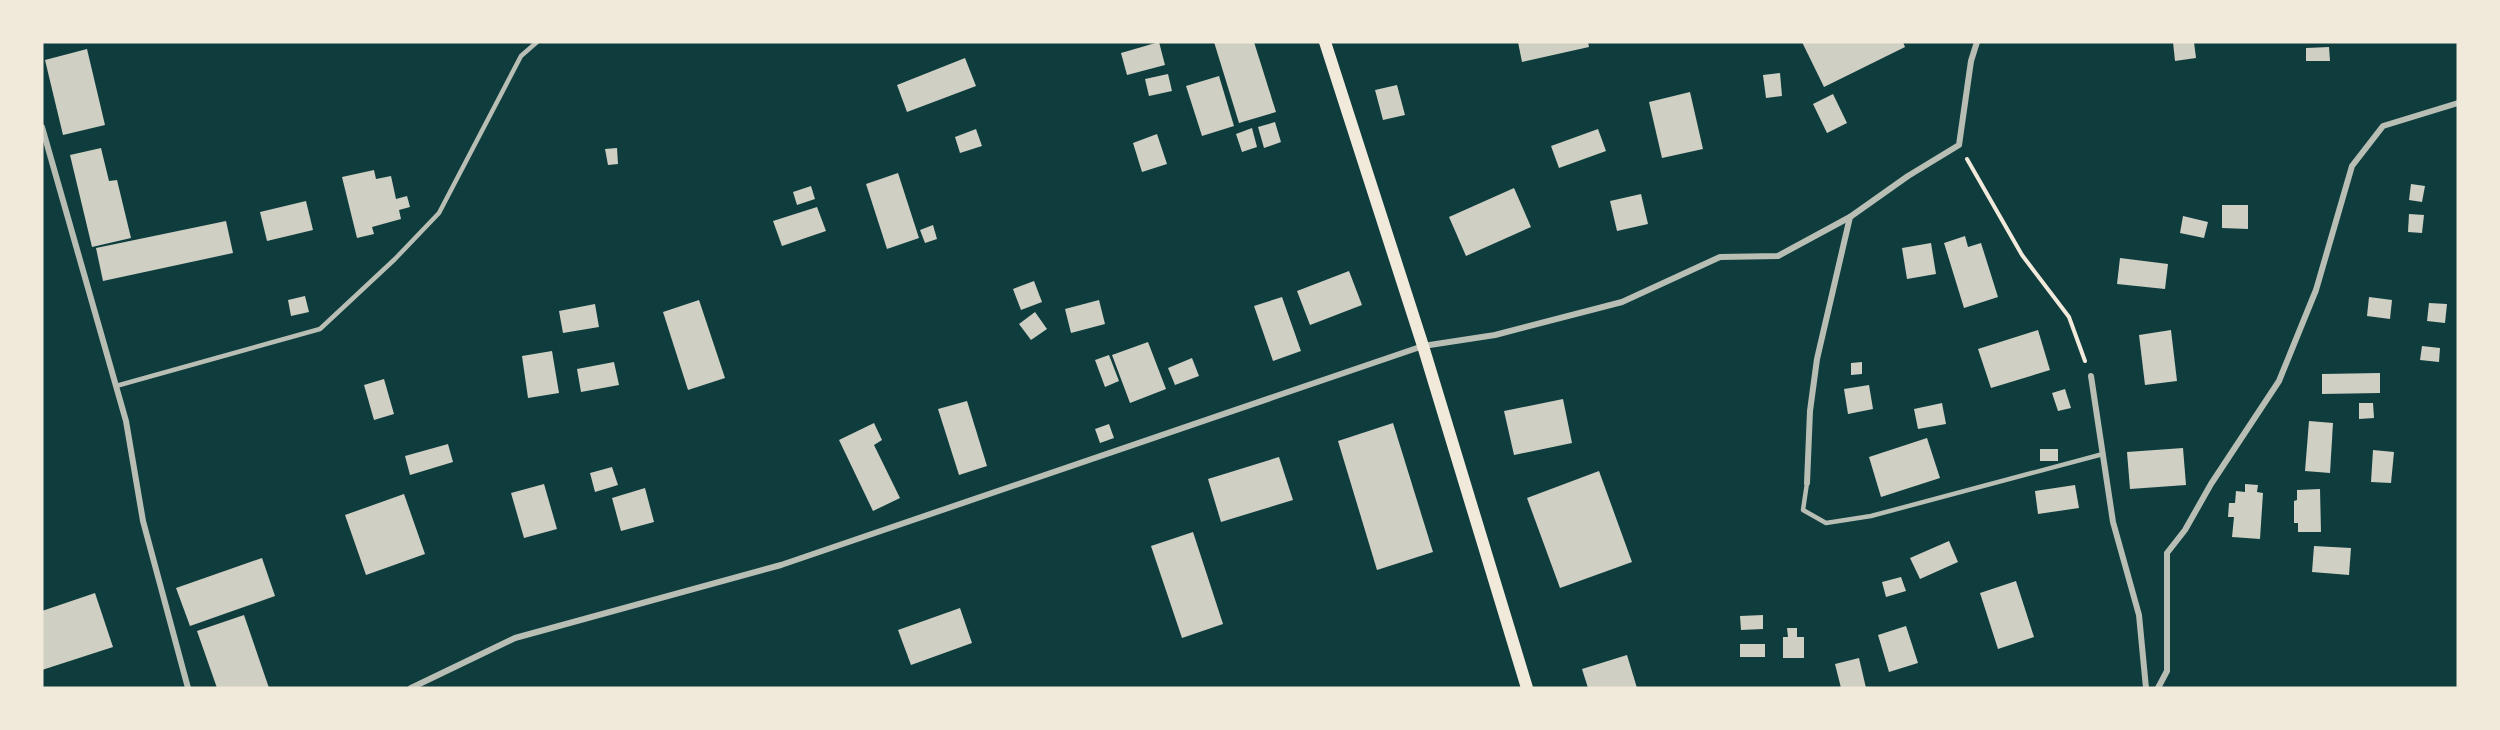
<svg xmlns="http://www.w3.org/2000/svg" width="2500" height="730" font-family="Spectral,serif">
  <rect width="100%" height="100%" fill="#0f3d3e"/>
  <g fill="#cfcfc3">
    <polygon points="1159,42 1165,65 1127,75 1121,53"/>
    <polygon points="1214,42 1254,42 1276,112 1239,123"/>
    <polygon points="1518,42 1588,42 1589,47 1522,62"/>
    <polygon points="1802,42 1903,42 1905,47 1824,87"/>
    <polygon points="2173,42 2194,42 2196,58 2175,61"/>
    <polygon points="2329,47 2330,61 2306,61 2306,48"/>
    <polygon points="87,49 105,125 63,135 45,60"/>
    <polygon points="965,58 976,86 907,112 897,85"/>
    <polygon points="1780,73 1782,96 1766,98 1763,75"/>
    <polygon points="1168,74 1172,91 1149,96 1145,79"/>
    <polygon points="1219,76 1234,126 1202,136 1186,86"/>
    <polygon points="1397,85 1405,115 1383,120 1375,90"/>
    <polygon points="1690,92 1703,149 1662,158 1649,102"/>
    <polygon points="1833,94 1847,123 1827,133 1813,104"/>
    <polygon points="1275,122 1281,142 1264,148 1258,127"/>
    <polygon points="1252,128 1257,147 1242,152 1236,134"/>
    <polygon points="976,129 982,146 960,153 955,137"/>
    <polygon points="1598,129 1606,151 1559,168 1551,146"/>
    <polygon points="1157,134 1167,164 1142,172 1133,143"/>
    <polygon points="101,148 109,181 117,180 131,238 92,247 70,155"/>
    <polygon points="617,148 618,164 608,165 605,149"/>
    <polygon points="374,170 376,179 391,176 396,199 407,196 410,207 399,210 401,219 372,227 374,234 357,238 342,177"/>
    <polygon points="898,173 919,238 887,249 866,184"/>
    <polygon points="2411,184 2425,186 2422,202 2409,200"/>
    <polygon points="811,186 815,199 797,205 793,192"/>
    <polygon points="1514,188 1531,227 1466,256 1449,217"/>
    <polygon points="1641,194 1648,224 1617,231 1610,201"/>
    <polygon points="306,201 313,230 267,241 260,212"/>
    <polygon points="2222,205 2248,205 2248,229 2222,228"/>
    <polygon points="817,207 826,231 782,246 773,221"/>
    <polygon points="2409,214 2424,215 2422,233 2408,232"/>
    <polygon points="2183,216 2208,222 2204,238 2180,233"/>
    <polygon points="226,221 233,253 103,281 96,248"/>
    <polygon points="933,225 937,239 925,243 920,230"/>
    <polygon points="1965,236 1968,247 1981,243 1998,297 1964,308 1944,243"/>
    <polygon points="1931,243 1936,274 1907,279 1902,248"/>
    <polygon points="2120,258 2168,264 2165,289 2117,284"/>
    <polygon points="1349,271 1362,305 1310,325 1297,291"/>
    <polygon points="1034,281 1042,302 1021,310 1013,289"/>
    <polygon points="305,296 309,312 291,316 288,300"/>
    <polygon points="1282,297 1301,351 1273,361 1254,306"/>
    <polygon points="2369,297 2392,300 2390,319 2367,316"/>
    <polygon points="699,300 725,378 688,390 663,312"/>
    <polygon points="1099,300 1105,324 1071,333 1065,309"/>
    <polygon points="2429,303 2447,304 2445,323 2427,321"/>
    <polygon points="595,304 599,327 563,333 559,311"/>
    <polygon points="1035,312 1047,329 1031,340 1019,324"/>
    <polygon points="2038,330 2050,370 1991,388 1978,349"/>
    <polygon points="2171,330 2177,381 2145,385 2139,335"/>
    <polygon points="1148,342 1166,389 1130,403 1112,355"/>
    <polygon points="2422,346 2440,348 2439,362 2420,360"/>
    <polygon points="552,351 559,393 528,398 522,356"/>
    <polygon points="1109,355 1119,381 1105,387 1095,360"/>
    <polygon points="1192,358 1199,376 1175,385 1168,368"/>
    <polygon points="614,362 619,385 581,392 577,369"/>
    <polygon points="1862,362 1862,374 1851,375 1851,363"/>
    <polygon points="2380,373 2380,393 2322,394 2322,374"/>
    <polygon points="384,379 394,414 374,420 364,385"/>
    <polygon points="1869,385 1873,409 1848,414 1844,389"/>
    <polygon points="2065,389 2071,408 2058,411 2052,393"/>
    <polygon points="1563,399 1572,443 1514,455 1504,411"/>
    <polygon points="967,401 987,466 959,475 938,409"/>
    <polygon points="1942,403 1946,424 1918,429 1914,409"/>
    <polygon points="2359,403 2373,403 2374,418 2359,419"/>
    <polygon points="2309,421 2333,423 2330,473 2305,471"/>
    <polygon points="874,423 882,440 874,445 900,498 873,511 839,440"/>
    <polygon points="1393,423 1433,552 1377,570 1338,441"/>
    <polygon points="1109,424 1114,438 1100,443 1095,429"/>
    <polygon points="1927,438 1940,478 1881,497 1869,457"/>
    <polygon points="448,444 453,462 410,475 405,456"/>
    <polygon points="2183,448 2186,485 2130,489 2127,452"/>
    <rect x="2040" y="449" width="18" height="12"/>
    <polygon points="2373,450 2394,452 2391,483 2371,482"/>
    <polygon points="1279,457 1293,500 1221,522 1208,479"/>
    <polygon points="612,467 618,485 595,492 590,473"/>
    <polygon points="1599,471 1632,562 1560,588 1527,498"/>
    <polygon points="544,484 557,529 524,538 511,493"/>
    <polygon points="2245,484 2258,485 2257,492 2263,493 2260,539 2232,537 2234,517 2228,517 2229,503 2235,503 2236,491 2245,492"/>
    <polygon points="2075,485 2079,508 2038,514 2035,491"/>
    <polygon points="645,488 654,522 621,531 612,498"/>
    <polygon points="2320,489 2321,532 2298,532 2298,523 2294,523 2294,501 2297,500 2297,490"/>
    <polygon points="404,494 425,554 366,575 345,515"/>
    <polygon points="1193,532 1223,624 1182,638 1151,546"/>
    <polygon points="1949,541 1958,562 1920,579 1910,558"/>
    <polygon points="2314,546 2351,548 2349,575 2312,572"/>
    <polygon points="262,558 275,596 190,626 176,588"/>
    <polygon points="1901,577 1906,591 1886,597 1882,582"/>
    <polygon points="2016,581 2034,637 1998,649 1980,593"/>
    <polygon points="95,593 113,647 42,670 42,611"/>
    <polygon points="960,608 972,643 911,665 898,630"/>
    <polygon points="244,615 269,688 217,688 197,631"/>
    <polygon points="1763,615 1763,629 1741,630 1740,616"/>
    <polygon points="1906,626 1918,663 1889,672 1878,635"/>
    <polygon points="1787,628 1797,628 1797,637 1804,637 1804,658 1783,658 1783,637 1788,637"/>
    <rect x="1740" y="644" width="25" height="13"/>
    <polygon points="1627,655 1637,688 1588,688 1582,669"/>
    <polygon points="1859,658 1866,688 1841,688 1835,664"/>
  </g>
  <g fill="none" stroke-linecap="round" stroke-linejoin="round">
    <polyline stroke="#f1e9da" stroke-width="4" points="1967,159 2022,255 2069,317 2085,361"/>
    <g stroke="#b8beb3" stroke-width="4.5">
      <polyline points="116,386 320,329 395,259 439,213 521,56 537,42"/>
      <polyline points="1807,483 1803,510 1826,523 1871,516 2103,454"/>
    </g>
    <g stroke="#b8beb3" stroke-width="6">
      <polyline points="42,127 126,421 143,521 188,688"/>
      <polyline points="2091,376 2113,522 2139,615 2146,688"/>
      <polyline points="1807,483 1810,411 1817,359 1850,217 1908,176 1959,145 1971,61 1977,42"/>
      <polyline points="411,688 515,638 781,565 1423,346 1495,335 1622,302 1720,257 1778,256 1850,217"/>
      <polyline points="2158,688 2167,671 2167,553 2185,530 2211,484 2279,381 2316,290 2352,166 2383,126 2458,103"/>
    </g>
    <polyline stroke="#f1e9da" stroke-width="12" points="1325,42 1423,346 1527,688"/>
  </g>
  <rect width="2500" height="730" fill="none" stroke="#f1e9da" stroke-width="87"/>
</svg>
